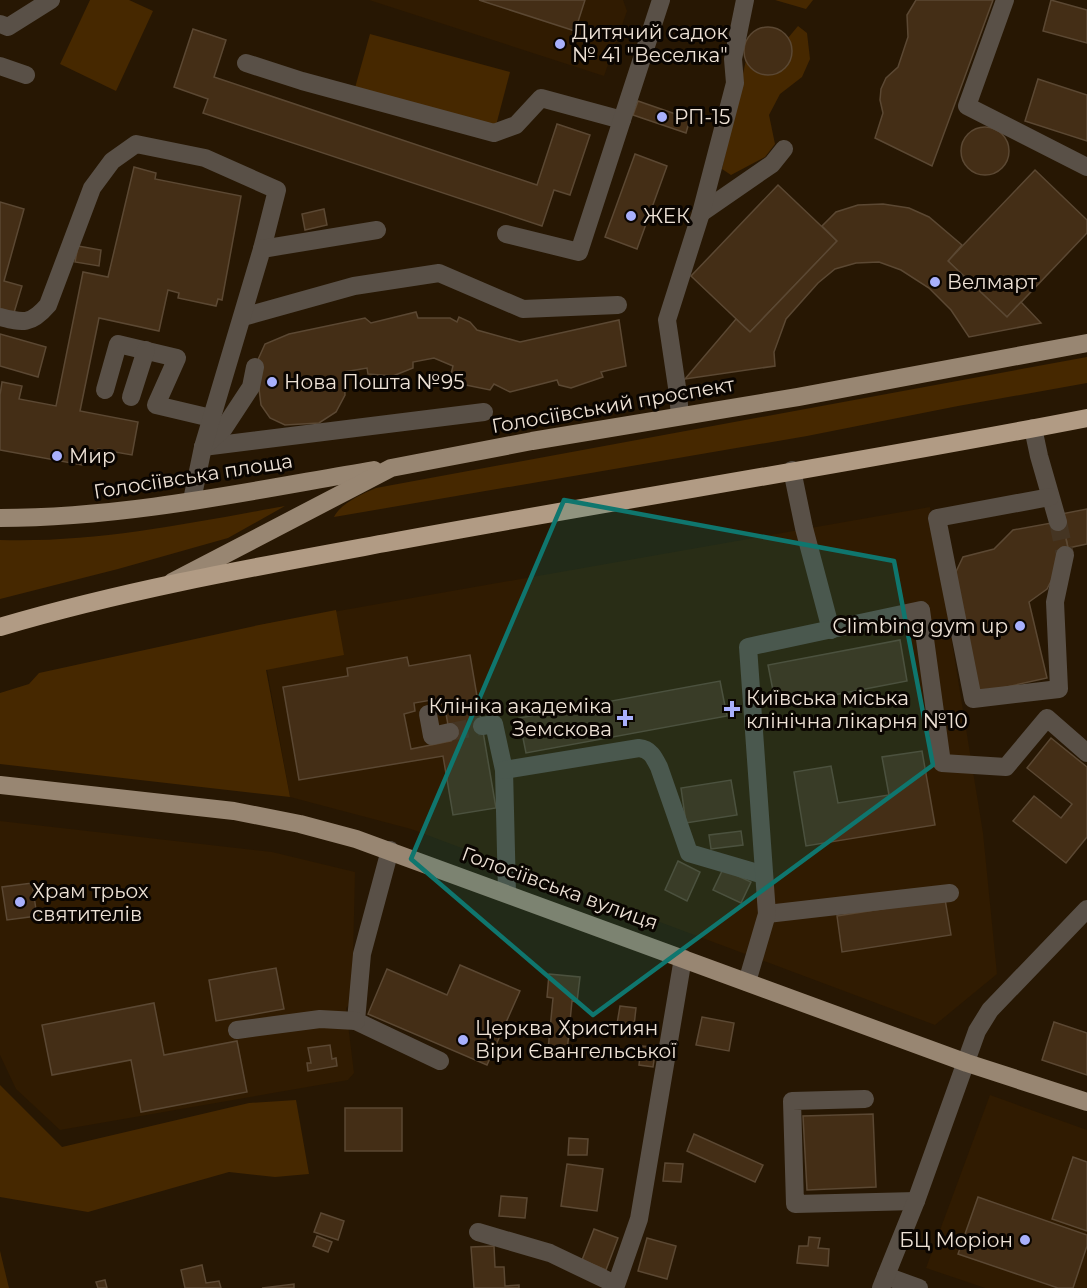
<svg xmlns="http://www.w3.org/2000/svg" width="1087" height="1288" font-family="Montserrat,sans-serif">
  <rect width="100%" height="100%" fill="#271703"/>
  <g fill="#301b01">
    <polygon points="369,0 623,0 627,11 604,76"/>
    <polygon points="930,507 983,833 997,974 935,1025 411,829 290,797 259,625"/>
    <polygon points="0,821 272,852 355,872 352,1002 346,1008 354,1073 348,1080 60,1130 16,1089 0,1055"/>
    <polygon points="990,1095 1087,1130 1087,1288 985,1288 926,1268"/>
  </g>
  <g fill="#462800">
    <polygon points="90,0 129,0 153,11 116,91 60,64"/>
    <polygon points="775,0 813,0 806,9"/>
    <path d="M798,26l9,7 3,26 -8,18 -22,17 -11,21 6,29 -10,13 -34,18 -9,-6 24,-109c19,29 55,10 42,-22z"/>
    <polygon points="370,34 510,72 494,133 353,95"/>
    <path d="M1087,357v26l-129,23 -151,30 -473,81c7,-14 28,-23 42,-29z"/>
    <path d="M285,506l-57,32 -110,31 -118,30v-59c96,3 190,-17 285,-34z"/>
    <polygon points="336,610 344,655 266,670 290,797 0,764 0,693 29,684 39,673 259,625"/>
    <polygon points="0,1085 62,1147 249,1103 296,1100 309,1174 275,1177 229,1172 88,1212 0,1197"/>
    <polygon points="0,1251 9,1288 0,1288"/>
  </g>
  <g fill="#442e16" stroke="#5b4833" stroke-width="1.5" fill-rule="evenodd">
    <polygon points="479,0 585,0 575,31"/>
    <polygon points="916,0 993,0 932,166 875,138 883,113 880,100 881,89 886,78 898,67 908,37 907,15"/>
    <polygon points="1051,0 1087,10 1087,43 1043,31"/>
    <circle cx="768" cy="51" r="24"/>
    <polygon points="193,29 226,40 214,77 537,185 557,124 590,135 570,195 554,190 542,226 203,113 208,99 174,87"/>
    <polygon points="1038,79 1087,95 1087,141 1025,121"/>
    <polygon points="638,101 690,119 686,133 633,115"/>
    <circle cx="985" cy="151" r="24"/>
    <polygon points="635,154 667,166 637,249 605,237"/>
    <polygon points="134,167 156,173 155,179 241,196 222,300 218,299 216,306 178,298 179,293 168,290 159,331 99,318 80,411 138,422 132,455 98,449 96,458 84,455 82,465 0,450 0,395 2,382 22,386 19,399 56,406 83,272 108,277"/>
    <polygon points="1035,170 1087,220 1087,233 1007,317 948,261"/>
    <polygon points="778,185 837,241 750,332 691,276"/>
    <polygon points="0,202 24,209 4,281 22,286 13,316 0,312"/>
    <polygon points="883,204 909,208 929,217 962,245 948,261 1007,317 1021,302 1041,323 969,337 951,310 929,288 901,270 879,262 856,263 835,269 818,283 786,319 774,352 775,366 685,379 736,319 750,332 837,241 822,226 836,212 858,205"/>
    <polygon points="324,209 327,225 305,230 302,214"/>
    <polygon points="78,246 101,250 99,266 75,262"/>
    <polygon points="416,312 418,318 450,318 457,322 459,317 470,322 477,330 520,342 619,320 626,366 601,372 603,377 571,388 559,385 557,380 510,392 494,384 490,390 466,385 451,374 453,366 434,358 413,362 413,368 393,376 368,374 367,368 344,372 345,395 336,412 319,423 285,425 270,418 261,405 256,364 265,344 289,334 365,318 371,323"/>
    <polygon points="0,334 46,347 38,377 0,366"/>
    <polygon points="1087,509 1087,544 1068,548 1061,514"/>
    <polygon points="1062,521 1068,548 1047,589 1029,602 1047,678 979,693 953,578 963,557 994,549 1013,530"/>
    <polygon points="900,640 907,681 776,706 768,665"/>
    <path d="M470,655l26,153 -43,7 -10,-59 -144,24 -16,-93 65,-11 -1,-8 60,-11 2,9zM437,699l1,6 6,-2 7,38 -40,8 -7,-35 11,-3 -1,-8z"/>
    <polygon points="720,681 727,716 526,753 519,718"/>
    <polygon points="1051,738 1087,767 1087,837 1066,863 1013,821 1034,796 1061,818 1072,804 1027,768"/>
    <polygon points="922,751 935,825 806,846 794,772 831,766 838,803 889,795 882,757"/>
    <polygon points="731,780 737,815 686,823 681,788"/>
    <polygon points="741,831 743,845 711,849 709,835"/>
    <polygon points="678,861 700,872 687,901 665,890"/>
    <polygon points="723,869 751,882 741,903 713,890"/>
    <polygon points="32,883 37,916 7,920 2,887"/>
    <polygon points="945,899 951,935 842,952 837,916"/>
    <polygon points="460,965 520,991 487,1065 368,1014 387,969 447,995"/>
    <polygon points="276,968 284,1009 216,1021 209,980"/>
    <polygon points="549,974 580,977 577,1002 572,1001 567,1052 548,1050 553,998 547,997"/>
    <polygon points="154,1003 164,1055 237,1041 247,1092 141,1112 131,1060 52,1075 42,1025"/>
    <polygon points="620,1006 636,1008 634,1026 617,1024"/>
    <polygon points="702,1017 734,1023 729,1051 696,1045"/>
    <polygon points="1054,1022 1087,1033 1087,1075 1042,1060"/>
    <polygon points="330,1045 332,1059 336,1058 337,1066 308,1071 307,1063 311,1063 308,1048"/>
    <polygon points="641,1046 656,1047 653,1067 639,1065"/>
    <rect x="345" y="1108" width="57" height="43"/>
    <polygon points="873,1114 876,1187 807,1190 803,1116"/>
    <polygon points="694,1134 763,1165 755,1182 687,1151"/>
    <polygon points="569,1138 588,1139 587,1155 568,1155"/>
    <polygon points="1073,1157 1087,1162 1087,1231 1052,1219"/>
    <polygon points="665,1163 683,1164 681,1182 663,1181"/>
    <polygon points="567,1164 603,1169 597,1211 561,1206"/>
    <polygon points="501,1196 527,1198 525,1218 499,1216"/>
    <polygon points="978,1197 1087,1235 1087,1246 1073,1288 1058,1288 958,1254"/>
    <polygon points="321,1213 344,1221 338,1240 314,1232"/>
    <polygon points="594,1229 618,1238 606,1270 582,1260"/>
    <polygon points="317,1236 332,1242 328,1252 313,1246"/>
    <polygon points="809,1237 820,1238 818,1248 829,1249 828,1266 797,1263 799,1246 808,1246"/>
    <polygon points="647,1238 676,1246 667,1279 638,1271"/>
    <polygon points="494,1246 495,1267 504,1267 505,1286 519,1285 519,1288 474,1288 471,1247"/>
    <polygon points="202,1265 206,1283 219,1281 221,1288 185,1288 181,1270"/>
    <polygon points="105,1280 107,1288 98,1288 96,1282"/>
    <polygon points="294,1284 294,1288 262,1288"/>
  </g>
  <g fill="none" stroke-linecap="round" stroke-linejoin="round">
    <g stroke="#453523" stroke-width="18" stroke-dasharray="18 9" stroke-linecap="butt">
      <polyline points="1058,522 1065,555"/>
      <polyline points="450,732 482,726"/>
    </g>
    <g stroke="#595047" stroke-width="18">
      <polyline points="1005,0 967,106 1087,167"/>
      <polyline points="0,24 8,27 51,0"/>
      <polyline points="246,63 302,81 494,133 516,125 541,98 622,120"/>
      <polyline points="0,66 26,75"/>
      <polyline points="701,213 772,164 784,149"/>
      <polyline points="506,234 579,252 661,0"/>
      <path d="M0,317c23,6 31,8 48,-12l44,-117 20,-27 24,-17 69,14 72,32 -15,59"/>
      <polyline points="243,317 354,286 439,273 523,309 618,305"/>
      <polyline points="105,390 118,344 177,358 156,405 211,418"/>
      <polyline points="131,397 146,350"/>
      <polyline points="680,416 678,394 667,320 701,213 735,83 733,59 745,0"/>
      <polyline points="1033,428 1039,456 1058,522"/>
      <polyline points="203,447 484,412"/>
      <polyline points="203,447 224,428 251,387 255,367"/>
      <polyline points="792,470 804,528 831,630"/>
      <polyline points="1050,497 937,518 973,699 1059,689 1055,602 1065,555"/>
      <polyline points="192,500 203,447 262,249 377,230"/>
      <polyline points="428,714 432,736 450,732"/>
      <polyline points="482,726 494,724 504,770 507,893"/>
      <path d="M504,770l135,-22c11,1 15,9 20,19l30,86 75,22"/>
      <polyline points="390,850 362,954 356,1021 440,1061"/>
      <polyline points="767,914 950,893"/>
      <polyline points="747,982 767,914 748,647 921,610 942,763 1006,767 1047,718 1087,753"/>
      <polyline points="237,1030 320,1019 356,1021"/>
      <polyline points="865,1099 792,1101 795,1204 916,1201"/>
      <polyline points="478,1232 550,1253 615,1284"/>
      <polyline points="886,1276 919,1288"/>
      <polyline points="615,1288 639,1219 683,958"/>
      <polyline points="881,1288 916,1201 977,1031 990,1010 1087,909"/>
    </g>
    <g stroke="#988672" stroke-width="18">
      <path d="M0,518c126,0 250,-27 374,-48"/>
      <polyline points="172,582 391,468 532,441 798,397 1087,343"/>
      <polyline points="0,785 234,811 300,824 356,839 967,1063 1087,1102"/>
    </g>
    <path stroke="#b19b84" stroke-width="18" d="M0,627c128,-38 260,-61 391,-85 232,-43 465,-79 696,-124"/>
  </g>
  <path fill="#0f766e" fill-opacity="0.2" stroke="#0f766e" stroke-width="4.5" stroke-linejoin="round" d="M564,500l330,61 39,204 -340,250 -182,-156z"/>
  <g fill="#a8b0fc" stroke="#0a0501" stroke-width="2">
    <circle cx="560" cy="44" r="6"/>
    <circle cx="662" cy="117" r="6"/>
    <circle cx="631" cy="216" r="6"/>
    <circle cx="935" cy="282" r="6"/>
    <circle cx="272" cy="382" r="6"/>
    <circle cx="57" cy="456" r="6"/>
    <circle cx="1020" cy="626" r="6"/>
    <path d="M729 700h6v6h6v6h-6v6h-6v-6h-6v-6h6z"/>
    <path d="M622 709h6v6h6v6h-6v6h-6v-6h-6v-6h6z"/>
    <circle cx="20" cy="902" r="6"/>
    <circle cx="463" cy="1040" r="6"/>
    <circle cx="1025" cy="1240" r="6"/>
  </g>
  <g text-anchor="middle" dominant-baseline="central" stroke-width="6" stroke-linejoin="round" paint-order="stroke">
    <g font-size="20" fill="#eee2d6" stroke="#0a0501" text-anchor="start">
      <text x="572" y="32">Дитячий садок<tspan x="572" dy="23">№ 41 "Веселка"</tspan></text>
      <text x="674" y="117">РП-15</text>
      <text x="643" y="216">ЖЕК</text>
      <text x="947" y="282">Велмарт</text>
      <text x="284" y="382">Нова Пошта №95</text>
      <text x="69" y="456">Мир</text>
      <text x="1008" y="626" text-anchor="end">Climbing gym up</text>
      <text x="746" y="698">Київська міська<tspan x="746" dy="23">клінічна лікарня №10</tspan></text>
      <text x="612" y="706" text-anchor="end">Клініка академіка<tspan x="612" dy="23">Земскова</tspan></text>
      <text x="32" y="891">Храм трьох<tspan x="32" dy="23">святителів</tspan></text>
      <text x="475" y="1028">Церква Християн<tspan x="475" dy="23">Віри Євангельської</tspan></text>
      <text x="1013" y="1240" text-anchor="end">БЦ Моріон</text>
    </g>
    <g font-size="20" fill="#eee2d6" stroke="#0a0501">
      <text transform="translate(613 405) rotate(-10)">Голосіївський проспект</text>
      <text transform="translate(193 476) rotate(-9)">Голосіївська площа</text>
      <text transform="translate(560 888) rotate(20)">Голосіївська вулиця</text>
    </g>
  </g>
</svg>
